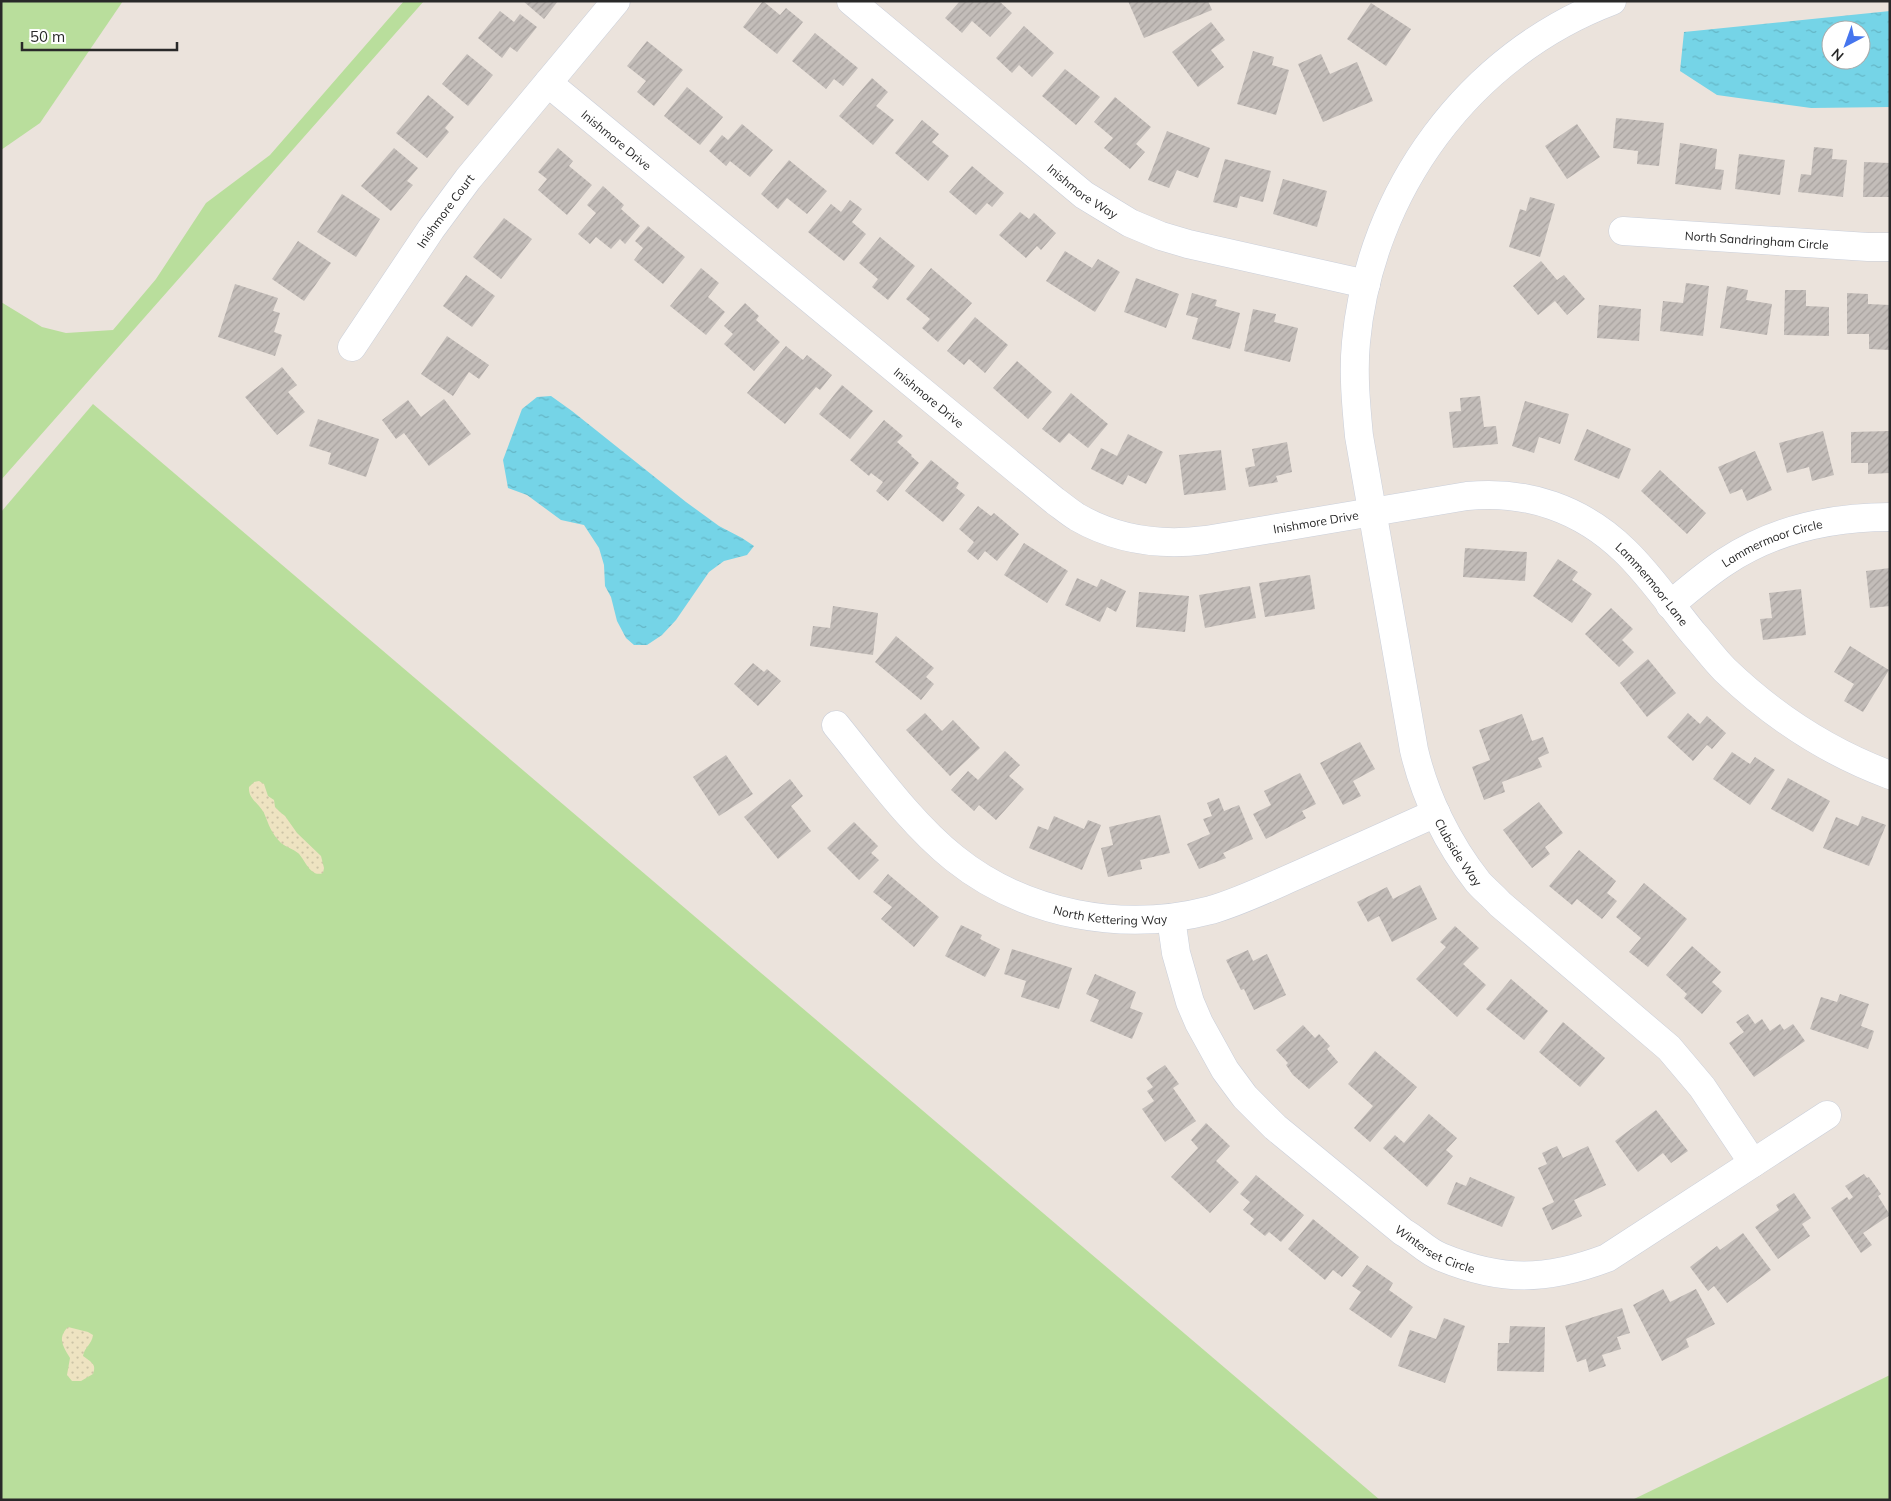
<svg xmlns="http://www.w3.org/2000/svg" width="1891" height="1501" font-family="Mulish,sans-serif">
  <defs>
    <pattern id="sand-dots" width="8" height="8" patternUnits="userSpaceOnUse" patternTransform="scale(1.25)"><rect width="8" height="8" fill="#eee3c1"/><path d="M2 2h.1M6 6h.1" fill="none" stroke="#ccc3a6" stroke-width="1.8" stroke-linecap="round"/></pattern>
    <pattern id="water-ripples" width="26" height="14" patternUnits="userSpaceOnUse" patternTransform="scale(1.25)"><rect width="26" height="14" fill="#75d4e7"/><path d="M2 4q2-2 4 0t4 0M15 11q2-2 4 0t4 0" fill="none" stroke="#65b6c6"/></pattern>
    <pattern id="building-hatch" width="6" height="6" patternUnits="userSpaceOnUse" patternTransform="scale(1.25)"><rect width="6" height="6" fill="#c3bdb9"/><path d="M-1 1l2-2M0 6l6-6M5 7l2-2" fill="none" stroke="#a8a29f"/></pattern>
  </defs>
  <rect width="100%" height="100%" fill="#ebe3dc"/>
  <g fill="#b9de9c">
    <polygon points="1,1 123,1 40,123 1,150"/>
    <polygon points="404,1 424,1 1,480 1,302 42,327 66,333 113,330 156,279 206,203 270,155"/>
    <polygon points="93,404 1380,1500 1,1500 1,512"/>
    <polygon points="1890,1375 1890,1500 1632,1500"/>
  </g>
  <g fill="url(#sand-dots)">
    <path d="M259,781l5,3 4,12 6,4 1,7 5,5 5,4 12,17 24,23 3,12 -1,5c-13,5 -18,-14 -25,-20 -5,-4 -12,-6 -17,-10 -10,-10 -12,-18 -17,-30 -5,-10 -16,-14 -15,-26l5,-5z"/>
    <path d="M68,1327l20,5 5,3c-1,9 -9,13 -10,21 8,6 14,8 10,18l-12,7h-9l-5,-6 3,-17c-7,-12 -13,-20 -2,-31z"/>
  </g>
  <g fill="url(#water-ripples)" fill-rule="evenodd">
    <path d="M1890,11v96l-79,1 -94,-13 -37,-24 4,-39zM1831,30h30v30h-30z"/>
    <polygon points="551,396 572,411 686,502 719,526 742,538 754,546 747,555 724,561 709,572 676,620 662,635 647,645 634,645 626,638 617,621 611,597 605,586 604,565 599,548 584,525 561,520 527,495 508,488 503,460 522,409 537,397"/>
  </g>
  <g fill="url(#building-hatch)">
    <polygon points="523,1 558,1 544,19"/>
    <polygon points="763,1 780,15 786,8 803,22 777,54 743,27"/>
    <polygon points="960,1 999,1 1012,13 990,37 972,21 962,33 945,18"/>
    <polygon points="1128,1 1208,1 1212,10 1144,38"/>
    <polygon points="1371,3 1411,29 1386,66 1347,39"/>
    <polygon points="500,11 514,22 520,14 537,27 517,52 510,47 502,58 478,38"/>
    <polygon points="1211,22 1225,40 1211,50 1224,67 1198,87 1172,52"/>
    <polygon points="1024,26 1054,53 1032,77 1019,65 1012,73 996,58"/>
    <polygon points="815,33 858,68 843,86 834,79 826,89 792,61"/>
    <polygon points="647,41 683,70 654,106 637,92 646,81 627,66"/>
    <polygon points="1253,51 1274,57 1272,65 1289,70 1276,115 1237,104"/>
    <polygon points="467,54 493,75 468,106 442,84"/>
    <polygon points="1321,54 1330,74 1357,62 1373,101 1323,122 1298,64"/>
    <polygon points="1065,69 1100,97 1076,125 1042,96"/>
    <polygon points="872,78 888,92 876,106 894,120 873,145 839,116"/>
    <polygon points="687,87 723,117 700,145 664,116"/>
    <polygon points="428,95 454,117 445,128 449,132 427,158 396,133"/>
    <polygon points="1115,97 1151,127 1136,144 1145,152 1130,169 1104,148 1113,138 1094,122"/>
    <polygon points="1616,118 1664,123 1659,166 1637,164 1638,151 1613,148"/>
    <polygon points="922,120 939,134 932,142 949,156 928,181 895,153"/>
    <polygon points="742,124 773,150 750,177 730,161 726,166 709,151 722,135 728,140"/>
    <polygon points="1577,124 1600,157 1567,179 1545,146"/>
    <polygon points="1167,131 1210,148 1198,178 1177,170 1169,188 1148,180"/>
    <polygon points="1680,143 1717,149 1715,169 1724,170 1721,190 1675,184"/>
    <polygon points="1814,147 1833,149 1832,159 1847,160 1843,197 1798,192 1801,174 1811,175"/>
    <polygon points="394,148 418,168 407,181 413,185 391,211 361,186"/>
    <polygon points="558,148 573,161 569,166 592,185 567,215 538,190 547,179 538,172"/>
    <polygon points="1739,154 1785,160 1780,195 1735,189"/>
    <polygon points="1225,159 1271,171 1263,202 1240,196 1237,208 1213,202"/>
    <polygon points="789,160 827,191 807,214 787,198 778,209 761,194"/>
    <polygon points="1864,162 1890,163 1890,197 1863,197"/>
    <polygon points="972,166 1004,193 992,207 987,203 976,215 949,192"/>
    <polygon points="1283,179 1327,191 1317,227 1273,214"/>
    <polygon points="603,186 624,205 621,209 640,226 625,244 620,239 611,249 596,237 590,244 578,234 596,213 587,205"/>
    <polygon points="342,194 380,219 356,257 317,232"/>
    <polygon points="1530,197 1555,204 1540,257 1509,247 1520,209 1526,211"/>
    <polygon points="850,200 862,209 852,222 866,234 844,261 808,232 831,204 841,212"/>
    <polygon points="1020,212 1029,219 1034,213 1056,233 1041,250 1037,246 1026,258 999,235"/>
    <polygon points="504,218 532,239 501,279 473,257"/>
    <polygon points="648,226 685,257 663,284 634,260 643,248 635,241"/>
    <polygon points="880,237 915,266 888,300 872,287 878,279 859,263"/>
    <polygon points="298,241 331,263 304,301 272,279"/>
    <polygon points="1065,251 1092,268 1098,259 1120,272 1095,312 1046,281"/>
    <polygon points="1541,261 1557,280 1564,275 1585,299 1567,315 1555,301 1538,315 1513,286"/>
    <polygon points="701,268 719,283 708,297 725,312 706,335 670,306"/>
    <polygon points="931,268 972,303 938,342 922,328 930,319 906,299"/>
    <polygon points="466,275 495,296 472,327 443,306"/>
    <polygon points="1136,278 1179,294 1166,328 1124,312"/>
    <polygon points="1686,283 1709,286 1703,336 1660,331 1663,301 1683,303"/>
    <polygon points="235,284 278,298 273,311 280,313 274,332 282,335 275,356 218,337"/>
    <polygon points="1727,286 1748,290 1746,300 1772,304 1767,335 1720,328"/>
    <polygon points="1785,290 1806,290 1806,306 1829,307 1829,336 1784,335"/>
    <polygon points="1192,293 1217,300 1215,306 1240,313 1230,349 1192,339 1198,318 1186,315"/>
    <polygon points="1847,293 1868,294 1868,304 1890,305 1890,350 1869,349 1869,334 1847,334"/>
    <polygon points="745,303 759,316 756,320 780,342 754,371 724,344 733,334 724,326"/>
    <polygon points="1599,305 1641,309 1639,341 1597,338"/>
    <polygon points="1253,309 1276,314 1274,322 1298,328 1290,362 1244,351"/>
    <polygon points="975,317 1008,345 985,373 969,359 964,365 947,351"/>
    <polygon points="447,336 489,365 479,379 469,372 453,396 421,374"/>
    <polygon points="786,346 803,360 807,355 832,375 820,390 816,387 785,424 747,393"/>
    <polygon points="1017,361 1052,392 1028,419 993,388"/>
    <polygon points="282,367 297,385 288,392 305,412 277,435 245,397"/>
    <polygon points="842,385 873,411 850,439 819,414"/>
    <polygon points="1071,393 1108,424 1088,448 1069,433 1060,443 1042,429"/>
    <polygon points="1480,396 1484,427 1496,426 1498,444 1453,448 1449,412 1461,411 1460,398"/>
    <polygon points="444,399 471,434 429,466 404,433 396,439 382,420 408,400 421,417"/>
    <polygon points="1525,401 1569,414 1560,444 1539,437 1534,453 1512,446"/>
    <polygon points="318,419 379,439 366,477 328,464 331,453 309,446"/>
    <polygon points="884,420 903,436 897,442 912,455 911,456 919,463 888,501 876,491 883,482 871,473 869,476 850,460"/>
    <polygon points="1587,429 1631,449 1619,479 1574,460"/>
    <polygon points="1823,431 1834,475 1812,481 1809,467 1787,473 1779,443"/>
    <polygon points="1890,431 1890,473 1868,474 1868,463 1851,463 1851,432"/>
    <polygon points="1128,434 1163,452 1146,484 1128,475 1123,485 1091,469 1101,448 1117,456"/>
    <polygon points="1287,442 1292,472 1276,476 1278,482 1249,487 1245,468 1255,466 1252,449"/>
    <polygon points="1221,450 1226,490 1184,495 1179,455"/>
    <polygon points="1755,451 1772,490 1747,501 1742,489 1730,494 1718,467"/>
    <polygon points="931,460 959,483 956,488 965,495 943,522 905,491"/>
    <polygon points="1660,470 1706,513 1687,534 1641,491"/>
    <polygon points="978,506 991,516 994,513 1019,534 997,561 985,551 978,560 967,551 974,542 959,529"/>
    <polygon points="1024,543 1068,571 1047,603 1004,575"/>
    <polygon points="1465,548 1527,552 1525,581 1463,577"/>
    <polygon points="1558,559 1578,572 1572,580 1592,594 1572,623 1533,596"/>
    <polygon points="1890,568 1890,606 1870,608 1866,571"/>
    <polygon points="1310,575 1315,609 1265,617 1259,583"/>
    <polygon points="1077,578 1097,587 1101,579 1126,591 1116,612 1107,607 1100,622 1065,605"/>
    <polygon points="1250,586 1256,618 1205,628 1199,595"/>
    <polygon points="1801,589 1806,635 1763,640 1760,619 1772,618 1769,593"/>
    <polygon points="1139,592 1189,596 1185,632 1136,627"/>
    <polygon points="833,606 878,613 873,655 810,646 813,626 830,628"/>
    <polygon points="1611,608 1633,629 1622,640 1634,652 1619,667 1585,634"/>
    <polygon points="896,636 934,668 926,677 934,684 921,700 875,662"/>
    <polygon points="1850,646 1889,670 1863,712 1844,701 1854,684 1834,672"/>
    <polygon points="1648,659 1676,693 1647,717 1620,683"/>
    <polygon points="753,663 764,672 767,669 781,681 758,706 734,684"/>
    <polygon points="925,713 942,731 953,720 980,748 950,776 906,730"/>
    <polygon points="1688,713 1700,724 1707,716 1726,733 1712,749 1707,745 1693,761 1667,737"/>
    <polygon points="1522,714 1532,741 1543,737 1549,753 1538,758 1542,767 1502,782 1505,792 1484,800 1472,767 1490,760 1479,730"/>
    <polygon points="1360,742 1375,769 1353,781 1361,796 1343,805 1320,763"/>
    <polygon points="1005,751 1020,765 1009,776 1024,789 996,820 979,805 974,811 951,790 968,771 978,780"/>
    <polygon points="1732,752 1750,764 1755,757 1775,770 1750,805 1713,779"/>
    <polygon points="726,755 753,794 719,816 693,777"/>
    <polygon points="1300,773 1316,804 1302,811 1306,818 1266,839 1253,814 1271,805 1264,791"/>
    <polygon points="1788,778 1830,801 1813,832 1771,809"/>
    <polygon points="790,779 803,796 791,806 811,831 778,859 744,817"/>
    <polygon points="1219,798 1224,811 1239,805 1253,839 1223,853 1226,858 1199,869 1187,844 1210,834 1203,819 1212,816 1207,803"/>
    <polygon points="1539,802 1563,833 1545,847 1550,854 1532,868 1503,830"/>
    <polygon points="1160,815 1170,853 1140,860 1142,869 1108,877 1101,848 1113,845 1109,827"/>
    <polygon points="1054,816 1084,829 1088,820 1101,825 1082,870 1029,848 1038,826 1048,830"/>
    <polygon points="1862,816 1886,825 1869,866 1823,848 1836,817 1858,826"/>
    <polygon points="854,822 878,846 871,853 879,860 859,880 827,848"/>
    <polygon points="1579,850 1616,881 1607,893 1617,901 1602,919 1577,899 1572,905 1549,886"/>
    <polygon points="888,874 939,917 914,947 881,919 892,907 873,892"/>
    <polygon points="1644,883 1687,919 1648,967 1629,952 1641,938 1616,917"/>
    <polygon points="1420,885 1437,919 1392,942 1379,916 1368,922 1357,902 1387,887 1393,899"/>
    <polygon points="961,925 982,935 980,939 1000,949 985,977 945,956"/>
    <polygon points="1455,926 1479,948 1463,964 1486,985 1457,1017 1416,979 1446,947 1440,942"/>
    <polygon points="1692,946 1721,972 1712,982 1722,991 1702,1014 1684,998 1687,994 1666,975"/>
    <polygon points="1012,949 1072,968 1059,1009 1021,997 1026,981 1004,974"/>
    <polygon points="1248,950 1253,961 1267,954 1286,995 1254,1010 1244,989 1241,990 1226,960"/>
    <polygon points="1095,974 1136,992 1130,1008 1143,1013 1132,1039 1090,1021 1099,1000 1086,994"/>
    <polygon points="1511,979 1548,1011 1524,1040 1486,1009"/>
    <polygon points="1840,994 1869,1004 1861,1026 1874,1031 1868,1049 1810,1029 1821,997 1837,1002"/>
    <polygon points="1748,1014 1755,1024 1762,1019 1770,1031 1780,1024 1784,1030 1793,1024 1805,1041 1754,1077 1729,1043 1744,1032 1736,1022"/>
    <polygon points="1563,1022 1605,1058 1580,1087 1539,1052"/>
    <polygon points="1303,1025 1315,1038 1319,1034 1330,1046 1327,1049 1338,1062 1309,1089 1293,1075 1286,1065 1288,1063 1276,1050"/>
    <polygon points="1375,1051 1417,1087 1370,1142 1354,1128 1373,1106 1348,1084"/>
    <polygon points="1165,1065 1179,1084 1173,1088 1196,1121 1165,1142 1142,1109 1154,1101 1147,1091 1153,1087 1146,1078"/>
    <polygon points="1656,1110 1688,1151 1671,1163 1663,1153 1638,1172 1615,1141"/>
    <polygon points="1429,1114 1457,1138 1446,1150 1453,1156 1427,1187 1383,1148 1395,1135 1404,1143"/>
    <polygon points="1206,1123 1230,1146 1216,1161 1239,1182 1210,1213 1171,1177 1198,1148 1191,1140"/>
    <polygon points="1557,1146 1563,1158 1588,1146 1606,1185 1574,1200 1582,1216 1552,1230 1542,1208 1554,1202 1538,1168 1547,1164 1542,1153"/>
    <polygon points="1864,1174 1867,1178 1869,1177 1881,1194 1878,1196 1890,1215 1863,1233 1872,1245 1861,1253 1831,1208 1847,1197 1849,1200 1853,1197 1845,1186"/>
    <polygon points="1256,1175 1304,1215 1281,1242 1269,1232 1265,1236 1250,1224 1254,1219 1243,1210 1250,1202 1240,1194"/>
    <polygon points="1470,1177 1515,1197 1502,1227 1447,1204 1456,1182 1466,1186"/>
    <polygon points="1794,1193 1811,1218 1802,1224 1810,1236 1778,1259 1755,1227 1779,1210 1776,1205"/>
    <polygon points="1313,1219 1359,1257 1342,1277 1333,1270 1325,1280 1288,1249"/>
    <polygon points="1743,1233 1771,1270 1727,1303 1714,1286 1708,1291 1690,1267 1717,1246 1720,1250"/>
    <polygon points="1367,1265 1393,1283 1389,1290 1413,1307 1391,1338 1349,1309 1361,1292 1352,1286"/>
    <polygon points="1663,1289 1670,1302 1696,1289 1715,1324 1686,1339 1689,1347 1662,1361 1633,1305"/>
    <polygon points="1622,1308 1630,1333 1617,1337 1621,1349 1602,1355 1606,1366 1589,1372 1586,1359 1577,1362 1565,1326"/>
    <polygon points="1444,1318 1465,1326 1445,1383 1398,1366 1410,1330 1436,1339"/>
    <polygon points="1510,1326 1545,1327 1544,1372 1497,1371 1498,1343 1509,1343"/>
  </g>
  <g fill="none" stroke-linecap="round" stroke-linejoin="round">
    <defs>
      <g id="minor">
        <path id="s1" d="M851,1l233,194 46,28 31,13 27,8 178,40"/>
        <path id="s2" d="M1612,1c-143,54 -242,190 -256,341 -3,31 0,63 3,94l55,314c11,47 34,94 64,132 7,8 15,14 22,22l169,144 33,39 51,76"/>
        <path id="s3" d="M548,83l507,418c7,5 14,11 22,16 40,23 83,29 129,23l261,-44c60,-6 115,13 158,55 25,24 46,55 68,82 11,12 20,25 32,37 48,46 103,82 165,105"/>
        <path id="s4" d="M1623,231l245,16h22"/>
        <path id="s5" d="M352,347l79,-118 37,-50 148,-178"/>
        <path id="s6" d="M1670,605c18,-15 35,-30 55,-43 50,-33 106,-45 165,-45"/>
        <path id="s7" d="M836,725c36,44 74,98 118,133 71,57 169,75 257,52 31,-9 61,-24 91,-37 44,-20 89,-40 134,-60"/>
        <path id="s8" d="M1171,918l5,35 14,49 9,21 26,47 20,27 30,30 128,105c13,7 23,19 38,25 61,25 105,24 166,1l220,-143"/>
      </g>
    </defs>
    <use href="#minor" stroke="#cacfda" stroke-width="29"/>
    <use href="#minor" stroke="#fff" stroke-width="28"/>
  </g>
  <g text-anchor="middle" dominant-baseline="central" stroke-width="4" stroke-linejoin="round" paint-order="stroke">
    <g font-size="12" fill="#292929" stroke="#fff">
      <text stroke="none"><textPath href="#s3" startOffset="89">Inishmore Drive</textPath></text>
      <text stroke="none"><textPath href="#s1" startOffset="300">Inishmore Way</textPath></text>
      <text stroke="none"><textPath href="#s5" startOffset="165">Inishmore Court</textPath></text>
      <text stroke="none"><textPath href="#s4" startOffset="134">North Sandringham Circle</textPath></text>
      <text stroke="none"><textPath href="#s3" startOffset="494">Inishmore Drive</textPath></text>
      <text stroke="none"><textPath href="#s3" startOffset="929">Inishmore Drive</textPath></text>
      <text stroke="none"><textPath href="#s6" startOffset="121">Lammermoor Circle</textPath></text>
      <text stroke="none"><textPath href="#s3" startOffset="1298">Lammermoor Lane</textPath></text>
      <text stroke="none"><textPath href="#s2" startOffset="974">Clubside Way</textPath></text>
      <text stroke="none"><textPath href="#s7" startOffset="348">North Kettering Way</textPath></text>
      <text stroke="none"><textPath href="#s8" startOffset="441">Winterset Circle</textPath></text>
    </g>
  </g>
  <rect width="1891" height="1501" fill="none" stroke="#292929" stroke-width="5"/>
  <g transform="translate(1846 45) rotate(221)"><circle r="24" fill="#ffffff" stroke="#a9a9a9"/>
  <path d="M0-4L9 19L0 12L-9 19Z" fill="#4575ee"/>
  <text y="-8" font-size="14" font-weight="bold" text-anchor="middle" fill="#292929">N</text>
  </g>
  <path d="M22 42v8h155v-8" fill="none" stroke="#292929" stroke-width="2.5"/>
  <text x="30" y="42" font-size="15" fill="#292929" stroke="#ffffff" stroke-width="4" paint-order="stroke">50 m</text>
</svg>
